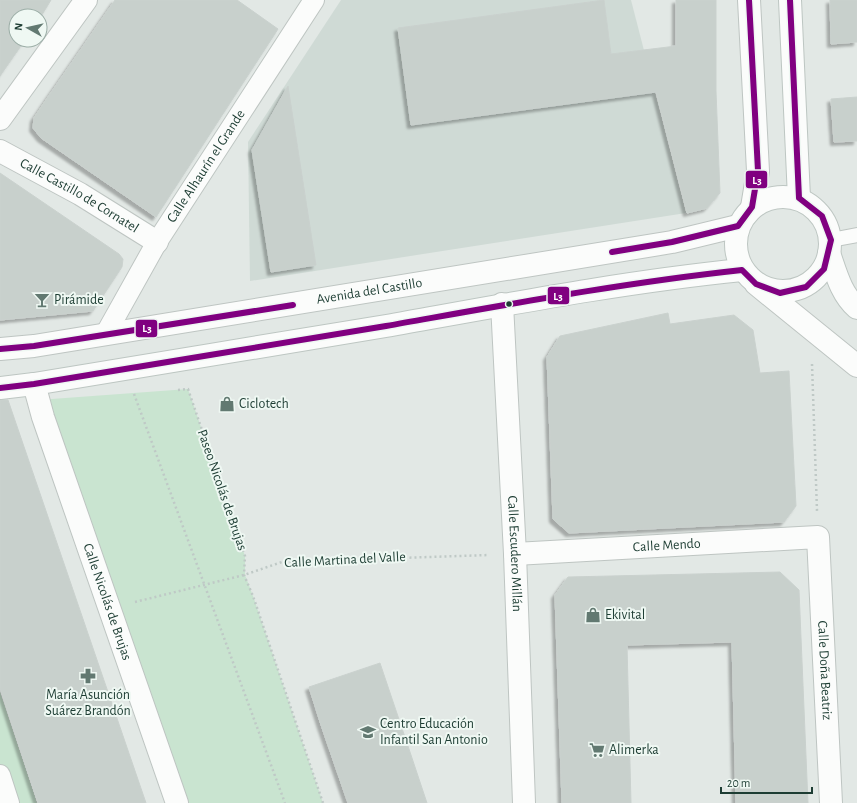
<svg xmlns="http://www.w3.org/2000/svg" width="857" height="803" font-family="'Alegreya Sans',sans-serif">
  <defs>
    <filter id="shadow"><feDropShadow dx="-3.5" dy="3.5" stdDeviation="1" flood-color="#0004"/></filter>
  </defs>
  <rect width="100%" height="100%" fill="#e2e8e5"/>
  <polygon fill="#cfdad5" points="341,0 631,0 686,213 250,281 248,142"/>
  <g fill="#c9e4d0">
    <polygon points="188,389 245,556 245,575 253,596 323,803 177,803 38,400"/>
    <polygon points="0,692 37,803 0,803"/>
  </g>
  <g fill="#c8d0cc" stroke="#cad1ce" filter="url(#shadow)">
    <polygon points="0,0 51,0 40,18 40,16 16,16 16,40 25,40 0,76"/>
    <polygon points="115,0 237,0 278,29 156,217 41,138 33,128 34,118 48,97"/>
    <polygon points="604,0 611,54 676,46 676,0 716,0 716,91 720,193 707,208 687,213 656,92 411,125 398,28"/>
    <polygon points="830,0 857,0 857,42 831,44"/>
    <polygon points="288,86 316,265 271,272 252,150"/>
    <polygon points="857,97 857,141 834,142 831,99"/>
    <polygon points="0,173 119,254 123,259 122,267 93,311 0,320"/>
    <polygon points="668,313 670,324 734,315 753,330 760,373 789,371 796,506 784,522 569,533 553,519 547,357 560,336"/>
    <polygon points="0,400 8,400 146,803 38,803 0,688"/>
    <polygon points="780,572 799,590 808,803 736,803 732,642 627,645 631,803 562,803 555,595 568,577"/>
    <polygon points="380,663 411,755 427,803 348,803 321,725 309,687"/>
  </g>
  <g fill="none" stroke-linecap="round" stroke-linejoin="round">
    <defs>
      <polyline id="service" points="831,240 857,235"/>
      <g id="pedestrian">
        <path id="s1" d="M105,335l52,-93 157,-242"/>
        <polyline points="0,775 9,803"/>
      </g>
      <g id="minor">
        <polyline points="749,0 758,171 752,207"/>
        <polyline points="0,119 86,0"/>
        <path id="s2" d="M0,151l80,43 77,48"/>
        <polyline points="756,284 857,366"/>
        <path id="s3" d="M502,304l13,250 9,249"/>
        <path id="s4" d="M0,349l34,-3 638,-104 66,-16"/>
        <path id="s5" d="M34,384l9,33 134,386"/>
        <path id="s6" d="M515,554l303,-17 13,266"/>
      </g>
      <g id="secondary">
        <polyline points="790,0 799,198"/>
        <circle cx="783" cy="244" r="47"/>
        <path d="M829,253c7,20 12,41 28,55"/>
        <path d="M0,388l34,-4c117,-20 235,-38 352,-58 118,-21 236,-44 356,-56"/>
      </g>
    </defs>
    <use href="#service" stroke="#bec5c2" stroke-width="16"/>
    <use href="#pedestrian" stroke="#bec5c2" stroke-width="22"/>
    <use href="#minor" stroke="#bec5c2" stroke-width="24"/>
    <use href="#secondary" stroke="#bdc6c2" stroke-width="24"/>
    <g stroke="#bfc9c6" stroke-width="2.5" stroke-dasharray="2 3" stroke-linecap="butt">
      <polyline points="812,364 817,511"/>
      <polyline points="178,390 188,389 245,556 244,575 253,596 323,803"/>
      <polyline points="134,394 285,803"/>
      <polyline points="135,602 244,575 282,562 489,555"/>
    </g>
    <use href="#service" stroke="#fbfcfb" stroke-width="14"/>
    <use href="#pedestrian" stroke="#fbfcfb" stroke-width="20"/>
    <use href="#minor" stroke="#fbfcfb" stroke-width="22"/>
    <use href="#secondary" stroke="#fbfcfb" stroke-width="22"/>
    <defs>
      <g id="bus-1">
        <polyline points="612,252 672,242 738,226 752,207 758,171 749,0"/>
        <polyline points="0,349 34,346 293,305"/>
        <path d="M0,388l34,-4c117,-20 235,-38 352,-58 119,-21 236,-43 356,-56l14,14 24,9 26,-6 18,-18 7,-29 -9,-24 -23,-18 -9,-198"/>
      </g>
    </defs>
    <use href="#bus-1" stroke="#eff8f3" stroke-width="9"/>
    <use href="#bus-1" stroke="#800080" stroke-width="6"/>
  </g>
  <defs>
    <symbol id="bar-bare" viewBox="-9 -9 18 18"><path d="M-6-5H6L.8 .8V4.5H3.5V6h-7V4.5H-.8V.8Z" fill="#627971" stroke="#eff8f3" stroke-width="2.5" paint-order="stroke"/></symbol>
    <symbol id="shop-bare" viewBox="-9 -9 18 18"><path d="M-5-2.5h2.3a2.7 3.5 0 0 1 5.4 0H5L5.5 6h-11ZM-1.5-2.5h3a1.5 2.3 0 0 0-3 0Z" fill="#627971" stroke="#eff8f3" stroke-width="2.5" paint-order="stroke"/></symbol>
    <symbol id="pharmacy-bare" viewBox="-9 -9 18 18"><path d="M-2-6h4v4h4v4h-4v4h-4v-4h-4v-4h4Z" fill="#627971" stroke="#eff8f3" stroke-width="2.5" paint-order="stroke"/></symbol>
    <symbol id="school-bare" viewBox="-9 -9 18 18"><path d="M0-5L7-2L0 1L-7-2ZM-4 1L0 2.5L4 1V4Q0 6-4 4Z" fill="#627971" stroke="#eff8f3" stroke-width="2.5" paint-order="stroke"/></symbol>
    <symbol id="supermarket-bare" viewBox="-9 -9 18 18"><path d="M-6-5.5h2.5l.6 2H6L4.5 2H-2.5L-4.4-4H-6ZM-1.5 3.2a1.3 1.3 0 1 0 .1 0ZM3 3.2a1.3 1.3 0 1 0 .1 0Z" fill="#627971" stroke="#eff8f3" stroke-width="2.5" paint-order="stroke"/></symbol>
  </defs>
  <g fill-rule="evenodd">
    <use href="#bar-bare" x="31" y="289" width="22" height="22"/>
    <use href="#shop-bare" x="216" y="393" width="22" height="22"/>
    <use href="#shop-bare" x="582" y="604" width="22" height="22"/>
    <use href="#pharmacy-bare" x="77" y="665" width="22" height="22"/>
    <use href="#school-bare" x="357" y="721" width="22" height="22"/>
    <use href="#supermarket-bare" x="586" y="739" width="22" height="22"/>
  </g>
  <circle fill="#1d3d33" stroke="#eff8f3" stroke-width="1.5" cx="509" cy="304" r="3.5"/>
  <g text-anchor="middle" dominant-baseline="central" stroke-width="4" stroke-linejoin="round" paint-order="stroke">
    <g font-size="14" fill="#1d3d33" stroke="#eff8f3">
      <text stroke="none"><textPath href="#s1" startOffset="197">Calle Alhaurín el Grande</textPath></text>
      <text stroke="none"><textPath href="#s2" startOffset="91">Calle Castillo de Cornatel</textPath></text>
      <text stroke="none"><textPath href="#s4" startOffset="374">Avenida del Castillo</textPath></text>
      <text transform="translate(222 490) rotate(71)">Paseo Nicolás de Brujas</text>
      <text stroke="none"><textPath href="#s6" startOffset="152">Calle Mendo</textPath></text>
      <text stroke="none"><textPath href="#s3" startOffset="250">Calle Escudero Millán</textPath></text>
      <text transform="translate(345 560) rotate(-3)">Calle Martina del Valle</text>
      <text stroke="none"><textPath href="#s5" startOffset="230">Calle Nicolás de Brujas</textPath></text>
      <text stroke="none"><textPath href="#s6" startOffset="437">Calle Doña Beatriz</textPath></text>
    </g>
    <g font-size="14" fill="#1d3d33" stroke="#eff8f3" text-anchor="start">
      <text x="54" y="300">Pirámide</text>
      <text x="239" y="404">Ciclotech</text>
      <text x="605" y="615">Ekivital</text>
      <text x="88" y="695" text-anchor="middle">María Asunción<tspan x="88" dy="16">Suárez Brandón</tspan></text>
      <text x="380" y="724">Centro Educación<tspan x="380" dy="16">Infantil San Antonio</tspan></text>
      <text x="609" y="750">Alimerka</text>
    </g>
  </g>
  <g stroke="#eff8f3" stroke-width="1.5">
    <rect x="745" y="170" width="23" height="19" rx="4" fill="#800080"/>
    <rect x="547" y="286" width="23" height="19" rx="4" fill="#800080"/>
    <rect x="135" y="319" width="23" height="19" rx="4" fill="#800080"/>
  </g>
  <g font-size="11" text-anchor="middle" font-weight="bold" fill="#fff">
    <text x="757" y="184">L3</text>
    <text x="558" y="300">L3</text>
    <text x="147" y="332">L3</text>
  </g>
  <g transform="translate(28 28) rotate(278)"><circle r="19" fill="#eff8f3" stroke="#9bada6"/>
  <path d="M0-3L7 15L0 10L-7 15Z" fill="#627971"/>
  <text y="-6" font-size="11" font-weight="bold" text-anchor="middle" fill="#1d3d33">N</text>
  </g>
  <path d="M721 787v6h91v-6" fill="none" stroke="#1d3d33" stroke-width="2"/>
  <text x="727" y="787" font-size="12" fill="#1d3d33" stroke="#eff8f3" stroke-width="3" paint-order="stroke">20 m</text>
</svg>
